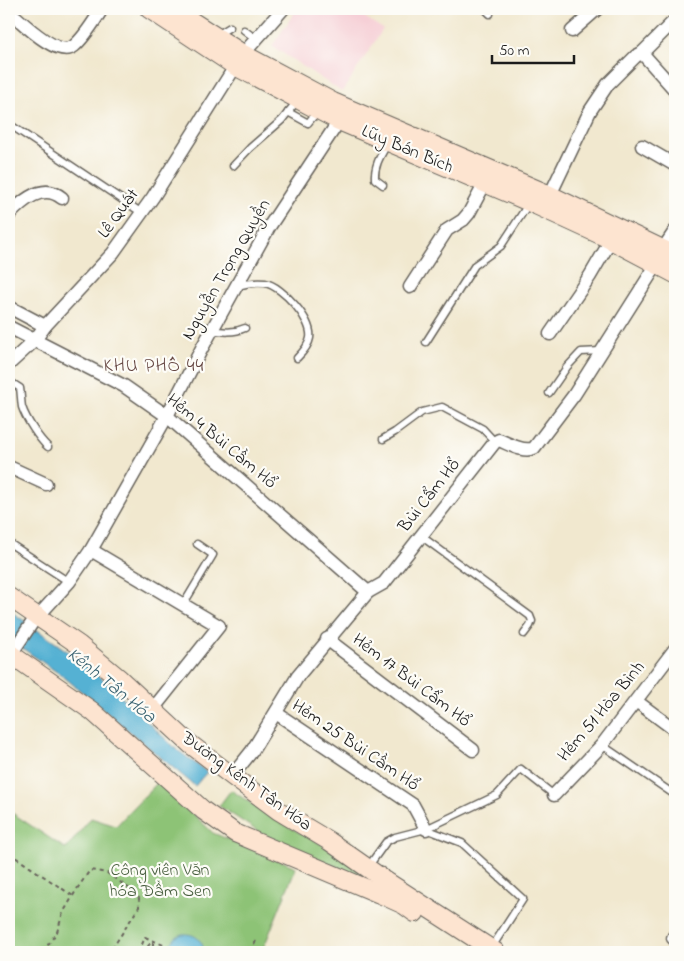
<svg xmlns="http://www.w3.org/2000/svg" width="684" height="961" font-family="'Indie Flower',sans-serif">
  <rect width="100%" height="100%" fill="#fdfcf7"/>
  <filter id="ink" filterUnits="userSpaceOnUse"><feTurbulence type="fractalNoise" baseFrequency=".02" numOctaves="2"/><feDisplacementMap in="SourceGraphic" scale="10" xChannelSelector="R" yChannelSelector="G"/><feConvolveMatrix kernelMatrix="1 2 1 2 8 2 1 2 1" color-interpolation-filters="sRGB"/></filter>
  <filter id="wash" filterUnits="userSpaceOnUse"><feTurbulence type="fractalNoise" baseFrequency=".0096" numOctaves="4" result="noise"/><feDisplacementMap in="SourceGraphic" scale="20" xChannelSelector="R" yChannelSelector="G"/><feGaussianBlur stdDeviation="1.12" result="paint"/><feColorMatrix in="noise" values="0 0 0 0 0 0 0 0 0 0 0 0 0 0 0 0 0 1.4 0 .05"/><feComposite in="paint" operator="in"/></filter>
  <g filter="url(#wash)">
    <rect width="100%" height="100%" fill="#f1e8cf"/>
    <polygon fill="#f6cfd6" points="297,9 352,9 383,29 342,92 272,46"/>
    <g fill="#8dc376" stroke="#547049">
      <polygon points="159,781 213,833 296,867 262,952 9,952 9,811 66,849 91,818 116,826"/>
      <polygon points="231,790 276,820 367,868 389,890 262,834 219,806"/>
    </g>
    <g fill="#54b1d3" stroke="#386678">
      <polygon points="9,610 91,668 176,749 207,772 195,786 64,677 9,639"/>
      <path d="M182,934c12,-1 21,5 22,18h-24v-2l-11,-4 7,-9z"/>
    </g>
  </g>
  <g filter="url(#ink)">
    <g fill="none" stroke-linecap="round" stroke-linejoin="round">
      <defs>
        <g id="lane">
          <polyline points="485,9 490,14"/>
          <polyline points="244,30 256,39"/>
          <polyline points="217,35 230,27"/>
          <polyline points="288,112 308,123 317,112"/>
          <polyline points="9,124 142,213"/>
          <polyline points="233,166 250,148 282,120 297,101"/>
          <path d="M383,185l-8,-6c-1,-14 6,-24 13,-36"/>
          <path d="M238,286c9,-3 17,-4 27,-3 17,3 48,37 45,55 -1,7 -8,15 -13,20"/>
          <path d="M211,330c12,2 23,3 34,-2"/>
          <polyline points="426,342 475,265 501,246 529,203"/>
          <path d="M9,381l11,7c1,6 1,13 2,19 4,12 17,32 26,40"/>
          <polyline points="549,393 567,367 581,352 601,351"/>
          <polyline points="383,439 395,432 422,412 442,407 483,429 495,442"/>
          <polyline points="421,536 530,616 532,621 530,626 524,634"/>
          <polyline points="9,543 69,582"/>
          <polyline points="183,605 213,555 197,544"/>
          <polyline points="602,745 675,795"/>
          <polyline points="426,829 462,843 523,899 492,947"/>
          <polyline points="368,867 386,842 395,837 426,829 497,795 521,769 554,795"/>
        </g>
        <g id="street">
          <path d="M10,12c12,10 48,47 64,34 11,-9 20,-25 28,-37"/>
          <polyline points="572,31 597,9"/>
          <polyline points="642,53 675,90"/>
          <polyline points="642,146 675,165"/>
          <polyline points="550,195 590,111 608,84 636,56 642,53 675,20"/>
          <path d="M9,215c13,-14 34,-33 53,-17"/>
          <polyline points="410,287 447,230 463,220 469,213 485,183"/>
          <polyline points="9,307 45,326"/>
          <polyline points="9,327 124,386 167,416 368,592"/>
          <polyline points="550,334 590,276 611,240"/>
          <polyline points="9,364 35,340 45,326 113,253 153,197 243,54 283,9"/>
          <polyline points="9,467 46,484"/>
          <polyline points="91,550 219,626 153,709"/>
          <polyline points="327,639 473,750"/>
          <polyline points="11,654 32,623 69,582 91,550 167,416 202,348 269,227 339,121"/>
          <polyline points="636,701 675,730"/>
          <polyline points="276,713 413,805 426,829"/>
          <path d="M232,776l20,-25 46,-75 70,-84 16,-9 111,-141 4,-2c10,4 25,13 35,8l40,-53 83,-131 6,-15 12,-18"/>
          <polyline points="554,795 602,745 675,649"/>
          <polyline points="675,935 673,938 675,939"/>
        </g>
        <g id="secondary">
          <polyline points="149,9 235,66 339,121 529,202 605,237 675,274"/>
          <polyline points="173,9 243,54 333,102 550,195 675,255"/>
          <polyline points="9,597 79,645 120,679 190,744 232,776 279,811 329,841 386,881 496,952"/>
          <polyline points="9,653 92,711 204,811 235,833 382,895 404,905 415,913"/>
        </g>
      </defs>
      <use href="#lane" stroke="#67635b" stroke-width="9"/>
      <use href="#street" stroke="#67635b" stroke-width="15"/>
      <use href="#secondary" stroke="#67635b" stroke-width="20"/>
      <g stroke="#67635b" stroke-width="2" stroke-dasharray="4 4" stroke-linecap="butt">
        <polyline points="9,853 73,896"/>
        <polyline points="168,947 168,952"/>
        <polyline points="43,952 57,932 63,913 77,889 90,870 107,873 130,889 139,898 139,907 110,952"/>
        <polyline points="139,952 145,937 177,951 177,952"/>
        <polyline points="142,952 153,941 153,952"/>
        <polyline points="163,952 168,947"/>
        <polyline points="252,952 256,940"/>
      </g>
      <use href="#lane" stroke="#fff" stroke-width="6"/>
      <use href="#street" stroke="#fff" stroke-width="12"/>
      <use href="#secondary" stroke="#fde4d0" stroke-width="18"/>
    </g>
  </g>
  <g text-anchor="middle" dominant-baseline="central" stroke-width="4.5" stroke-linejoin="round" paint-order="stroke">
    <g font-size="18" fill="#1c1c1c" stroke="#fdfcf7">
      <text transform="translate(407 150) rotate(23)">Lũy Bán Bích</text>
      <text transform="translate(119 214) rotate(-54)">Lê Quát</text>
      <text transform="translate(227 270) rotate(-60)">Nguyễn Trọng Quyền</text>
      <text transform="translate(221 442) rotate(40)">Hẻm 4 Bùi Cầm Hổ</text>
      <text transform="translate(430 496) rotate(-52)">Bùi Cẩm Hổ</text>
      <text transform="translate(411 681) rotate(37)">Hẻm 17 Bùi Cẩm Hổ</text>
      <text transform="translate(602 712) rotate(-50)">Hẻm 51 Hòa Bình</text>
      <text transform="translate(355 746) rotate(34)">Hẻm 25 Bùi Cầm Hổ</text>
      <text transform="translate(246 782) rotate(36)">Đường Kênh Tân Hóa</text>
    </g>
    <g font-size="18" fill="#495f40" stroke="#fdfcf7">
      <text x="160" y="871">Công viên Văn<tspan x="160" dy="21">hóa Đầm Sen</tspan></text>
    </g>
    <g font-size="19" letter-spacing="1" fill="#654642" stroke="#fdfcf7">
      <text x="154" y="366">KHU PHỐ 44</text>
    </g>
    <g font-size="19" font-style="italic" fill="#355f6e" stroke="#fdfcf7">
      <text transform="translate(111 686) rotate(39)">Kênh Tân Hóa</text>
    </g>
  </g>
  <rect width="684" height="961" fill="none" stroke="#fdfcf7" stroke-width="30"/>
  <path d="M492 55v8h82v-8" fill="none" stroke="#1c1c1c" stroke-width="2.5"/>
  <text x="499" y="55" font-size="15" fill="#1c1c1c" stroke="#fdfcf7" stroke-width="4" paint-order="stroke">50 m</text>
</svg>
